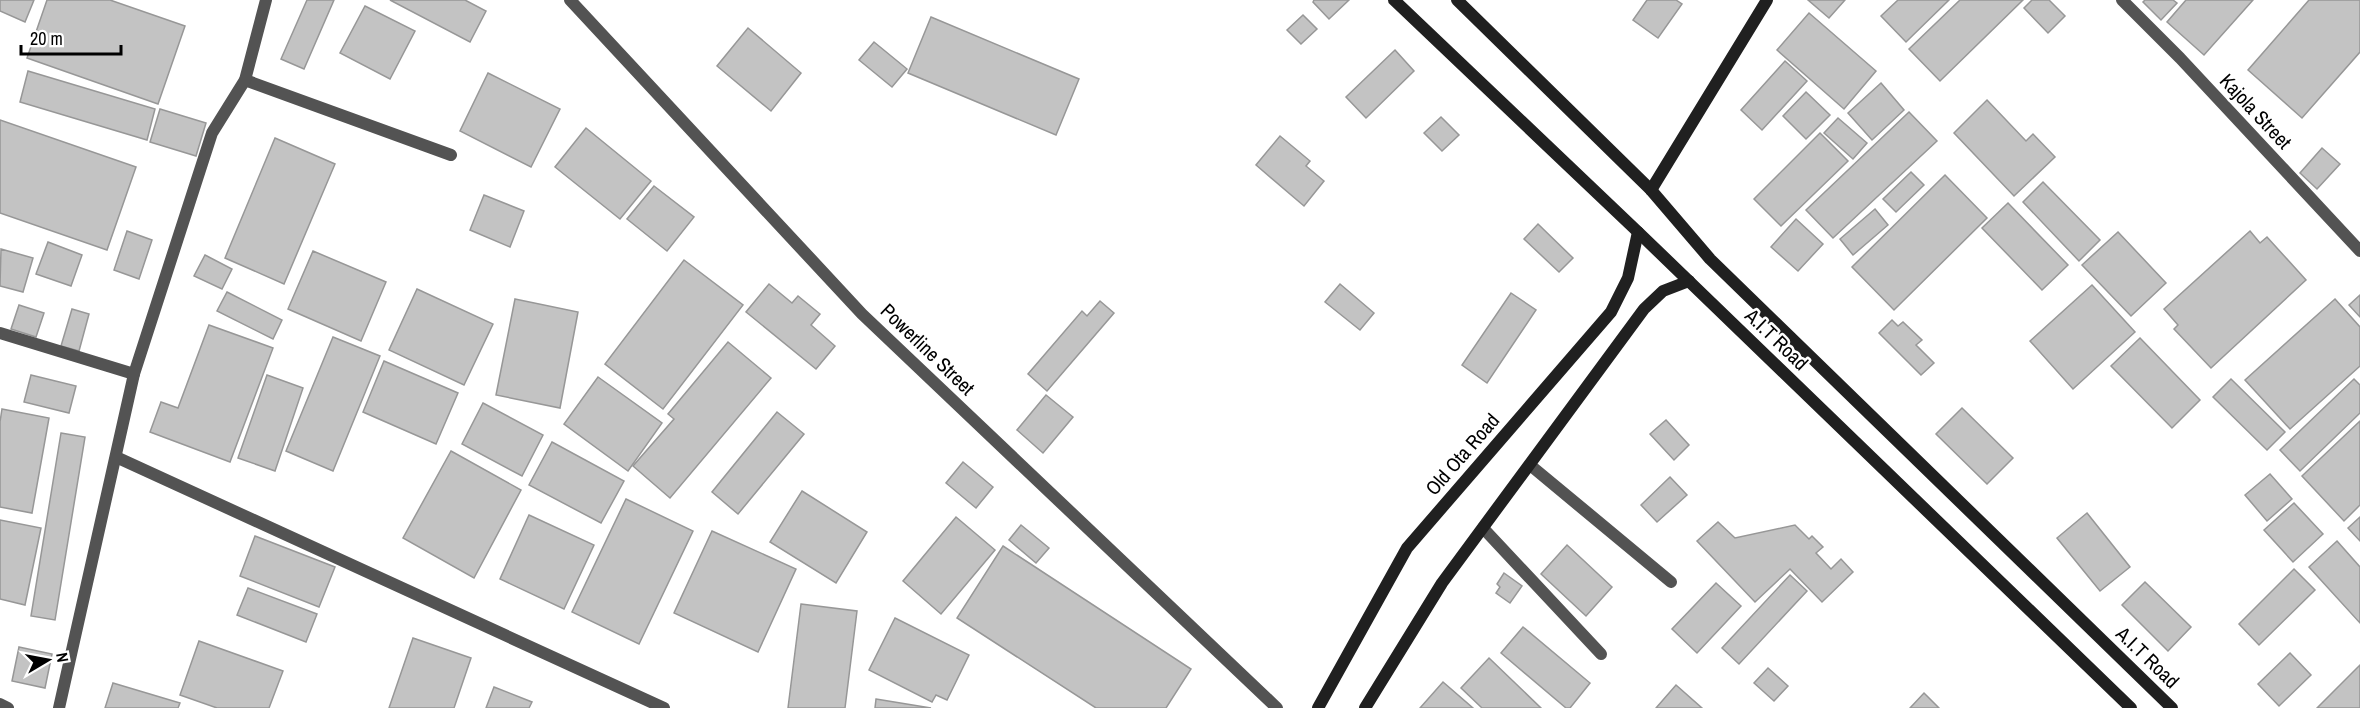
<svg xmlns="http://www.w3.org/2000/svg" width="2360" height="708" font-family="'Archivo Narrow',sans-serif">
  <rect width="100%" height="100%" fill="#fff"/>
  <g fill="#c3c3c3" stroke="#979797" stroke-width="1.5">
    <polygon points="0,0 34,0 25,22 0,11"/>
    <polygon points="47,0 110,0 185,26 158,104 27,58"/>
    <polygon points="307,0 334,0 304,69 281,59"/>
    <polygon points="390,0 465,0 486,11 470,42"/>
    <polygon points="1314,0 1349,0 1329,19 1313,2"/>
    <polygon points="1647,0 1676,0 1682,4 1658,38 1633,20"/>
    <polygon points="1808,0 1845,0 1829,18"/>
    <polygon points="1898,0 1949,0 1906,42 1881,16"/>
    <polygon points="1960,0 2023,0 1940,81 1909,49"/>
    <polygon points="2032,0 2049,0 2065,16 2048,33 2024,8"/>
    <polygon points="2145,0 2173,0 2177,3 2161,20 2143,2"/>
    <polygon points="2186,0 2253,0 2204,55 2167,22"/>
    <polygon points="2309,0 2360,0 2360,52 2302,118 2248,70"/>
    <polygon points="365,6 415,31 390,79 340,53"/>
    <polygon points="1809,13 1876,71 1844,109 1777,50"/>
    <polygon points="1303,15 1317,29 1301,44 1287,30"/>
    <polygon points="931,17 1079,79 1056,135 908,73"/>
    <polygon points="748,28 801,73 771,111 717,66"/>
    <polygon points="874,42 907,69 892,87 859,60"/>
    <polygon points="1395,50 1414,71 1366,118 1346,97"/>
    <polygon points="1785,61 1807,81 1762,130 1741,110"/>
    <polygon points="28,71 155,109 147,140 20,102"/>
    <polygon points="488,73 560,109 531,167 460,131"/>
    <polygon points="1881,83 1904,110 1872,140 1848,113"/>
    <polygon points="1806,92 1830,115 1806,139 1783,116"/>
    <polygon points="1987,100 2026,141 2033,134 2055,157 2014,196 1954,133"/>
    <polygon points="160,109 206,123 196,156 150,142"/>
    <polygon points="1909,112 1937,141 1833,238 1806,210"/>
    <polygon points="1441,117 1459,135 1442,151 1424,133"/>
    <polygon points="1838,118 1867,143 1853,159 1824,133"/>
    <polygon points="0,120 136,167 107,250 0,213"/>
    <polygon points="586,128 651,181 620,219 555,167"/>
    <polygon points="1820,133 1848,161 1781,226 1754,199"/>
    <polygon points="1280,136 1310,161 1306,166 1324,181 1304,206 1256,165"/>
    <polygon points="275,138 335,164 284,284 225,258"/>
    <polygon points="2322,148 2340,164 2317,189 2300,173"/>
    <polygon points="1911,172 1924,185 1896,212 1883,199"/>
    <polygon points="1945,175 1987,218 1894,310 1852,267"/>
    <polygon points="2043,182 2100,240 2079,261 2023,202"/>
    <polygon points="654,186 694,217 667,251 627,219"/>
    <polygon points="484,195 524,211 510,247 470,230"/>
    <polygon points="2008,203 2068,265 2042,290 1982,228"/>
    <polygon points="1875,209 1888,225 1853,255 1840,239"/>
    <polygon points="1796,219 1823,244 1798,271 1771,247"/>
    <polygon points="1538,224 1573,258 1559,272 1524,239"/>
    <polygon points="127,231 152,240 139,279 114,270"/>
    <polygon points="2250,231 2260,243 2267,237 2306,280 2211,368 2174,329 2178,325 2164,309"/>
    <polygon points="2118,232 2166,283 2131,316 2082,265"/>
    <polygon points="48,242 82,255 71,286 36,274"/>
    <polygon points="1,249 33,258 23,292 0,286"/>
    <polygon points="313,251 386,282 361,341 288,309"/>
    <polygon points="205,255 232,269 222,289 194,276"/>
    <polygon points="684,260 743,305 663,409 605,364"/>
    <polygon points="769,284 792,303 798,296 820,314 811,325 835,346 816,369 746,312"/>
    <polygon points="1340,284 1374,313 1360,330 1325,302"/>
    <polygon points="2092,285 2135,332 2073,389 2030,341"/>
    <polygon points="417,289 493,324 464,385 389,350"/>
    <polygon points="227,292 282,320 273,339 217,311"/>
    <polygon points="1511,293 1536,310 1487,383 1462,365"/>
    <polygon points="2360,295 2360,317 2349,305"/>
    <polygon points="515,299 578,312 560,408 496,395"/>
    <polygon points="2335,299 2360,327 2360,366 2290,429 2245,380"/>
    <polygon points="1100,301 1114,313 1047,391 1028,374 1082,311 1087,316"/>
    <polygon points="19,305 44,313 36,337 11,329"/>
    <polygon points="72,309 89,314 79,351 61,346"/>
    <polygon points="1892,320 1898,326 1903,322 1922,340 1916,345 1934,363 1921,375 1879,333"/>
    <polygon points="209,325 273,348 230,462 150,432 161,402 178,408"/>
    <polygon points="333,337 380,356 333,471 286,451"/>
    <polygon points="2140,338 2200,400 2172,428 2111,366"/>
    <polygon points="728,342 771,378 670,498 633,466 674,419 668,414"/>
    <polygon points="384,361 458,393 436,444 363,412"/>
    <polygon points="31,375 76,386 69,413 24,402"/>
    <polygon points="267,375 303,388 275,471 238,458"/>
    <polygon points="598,377 662,423 628,471 564,424"/>
    <polygon points="2231,379 2285,432 2267,450 2213,397"/>
    <polygon points="2354,379 2360,385 2360,413 2300,471 2280,450"/>
    <polygon points="1046,395 1073,417 1043,453 1017,430"/>
    <polygon points="483,403 543,435 522,476 462,444"/>
    <polygon points="1962,408 2013,458 1987,484 1936,434"/>
    <polygon points="2,409 49,418 32,513 0,507 0,422"/>
    <polygon points="777,412 804,434 738,514 712,492"/>
    <polygon points="1666,420 1689,445 1674,460 1650,434"/>
    <polygon points="2360,421 2360,505 2344,521 2302,476"/>
    <polygon points="61,433 85,437 55,620 31,616"/>
    <polygon points="552,442 624,481 601,523 529,485"/>
    <polygon points="451,451 521,490 474,578 403,538"/>
    <polygon points="963,462 993,487 976,508 946,483"/>
    <polygon points="2270,474 2292,499 2267,521 2245,495"/>
    <polygon points="1670,477 1687,495 1657,522 1641,505"/>
    <polygon points="802,491 867,532 836,583 770,542"/>
    <polygon points="626,499 693,531 639,644 572,612"/>
    <polygon points="2294,503 2323,534 2293,562 2264,530"/>
    <polygon points="2087,513 2130,567 2100,591 2057,538"/>
    <polygon points="529,515 594,545 564,609 500,579"/>
    <polygon points="956,517 995,550 941,614 903,581"/>
    <polygon points="2360,517 2360,541 2348,528"/>
    <polygon points="0,520 41,528 25,605 0,599"/>
    <polygon points="1718,522 1735,538 1795,525 1809,539 1812,536 1823,547 1816,553 1831,569 1841,559 1853,572 1822,602 1790,569 1755,602 1697,541"/>
    <polygon points="1021,525 1049,548 1036,563 1009,540"/>
    <polygon points="712,531 796,569 758,652 674,613"/>
    <polygon points="255,536 335,567 319,607 240,576"/>
    <polygon points="2337,541 2360,567 2360,623 2309,567"/>
    <polygon points="1567,545 1612,587 1586,616 1541,574"/>
    <polygon points="1003,546 1191,669 1166,708 1096,708 957,618"/>
    <polygon points="2294,569 2315,590 2259,645 2239,624"/>
    <polygon points="1504,573 1522,586 1510,603 1496,593 1500,587 1497,584"/>
    <polygon points="1790,575 1807,591 1739,664 1722,648"/>
    <polygon points="2145,582 2191,627 2168,651 2122,605"/>
    <polygon points="1716,583 1741,606 1697,653 1672,629"/>
    <polygon points="248,588 317,614 306,642 237,615"/>
    <polygon points="801,604 857,611 845,708 788,708"/>
    <polygon points="895,618 969,655 947,700 936,695 932,702 869,670"/>
    <polygon points="1523,627 1590,683 1570,708 1566,708 1501,653"/>
    <polygon points="413,638 471,658 454,708 389,708"/>
    <polygon points="199,641 283,671 269,708 217,708 180,695"/>
    <polygon points="19,647 52,654 45,688 12,681"/>
    <polygon points="2290,653 2311,675 2279,706 2258,684"/>
    <polygon points="1489,658 1541,708 1482,708 1461,688"/>
    <polygon points="2360,665 2360,708 2317,708"/>
    <polygon points="1768,668 1788,686 1774,701 1754,683"/>
    <polygon points="1443,682 1473,708 1420,708"/>
    <polygon points="113,683 180,703 178,708 105,708"/>
    <polygon points="1676,685 1702,708 1656,708"/>
    <polygon points="494,687 532,702 529,708 486,708"/>
    <polygon points="1924,693 1939,708 1910,708"/>
    <polygon points="876,699 931,708 875,708"/>
  </g>
  <g fill="none" stroke-linecap="round" stroke-linejoin="round">
    <g stroke="#535353" stroke-width="12">
      <polyline points="1530,465 1671,582"/>
      <polyline points="1483,528 1601,654"/>
    </g>
    <g stroke="#535353" stroke-width="12">
      <polyline points="570,0 862,314 1277,708"/>
      <polyline points="2122,0 2180,58 2360,251"/>
      <polyline points="245,80 451,155"/>
      <polyline points="0,333 134,374"/>
      <polyline points="116,457 664,708"/>
      <polyline points="0,704 8,708"/>
      <polyline points="59,708 134,374 212,133 245,80 266,0"/>
    </g>
    <g stroke="#202020" stroke-width="12">
      <polyline points="1394,0 1638,232 2131,708"/>
      <polyline points="1457,0 1651,190 1710,259 2172,708"/>
      <polyline points="1651,190 1767,0"/>
      <polyline points="1318,708 1407,548 1611,312 1628,278 1638,232"/>
      <polyline points="1365,708 1442,583 1644,309 1663,291 1689,281"/>
    </g>
  </g>
  <g text-anchor="middle" dominant-baseline="central" stroke-width="5" stroke-linejoin="round" paint-order="stroke">
    <g font-size="20" fill="#000" stroke="#fff">
      <text transform="translate(2256 111) rotate(47)">Kajola Street</text>
      <text transform="translate(1777 339) rotate(44)">A.I.T Road</text>
      <text transform="translate(928 349) rotate(44)">Powerline Street</text>
      <text transform="translate(1462 454) rotate(-49)">Old Ota Road</text>
      <text transform="translate(2148 657) rotate(44)">A.I.T Road</text>
    </g>
  </g>
  <g transform="translate(48 660) rotate(80)" stroke="#ffffff" stroke-width="4.5" paint-order="stroke">
  <path d="M0-4.5L10 22L0 15L-10 22Z" fill="#000000"/>
  <text y="-9" font-size="16" font-weight="bold" text-anchor="middle" fill="#000000">N</text>
  </g>
  <path d="M21 45v9h100v-9" fill="none" stroke="#000000" stroke-width="3"/>
  <text x="30" y="45" font-size="18" fill="#000000" stroke="#ffffff" stroke-width="4.5" paint-order="stroke">20 m</text>
</svg>
